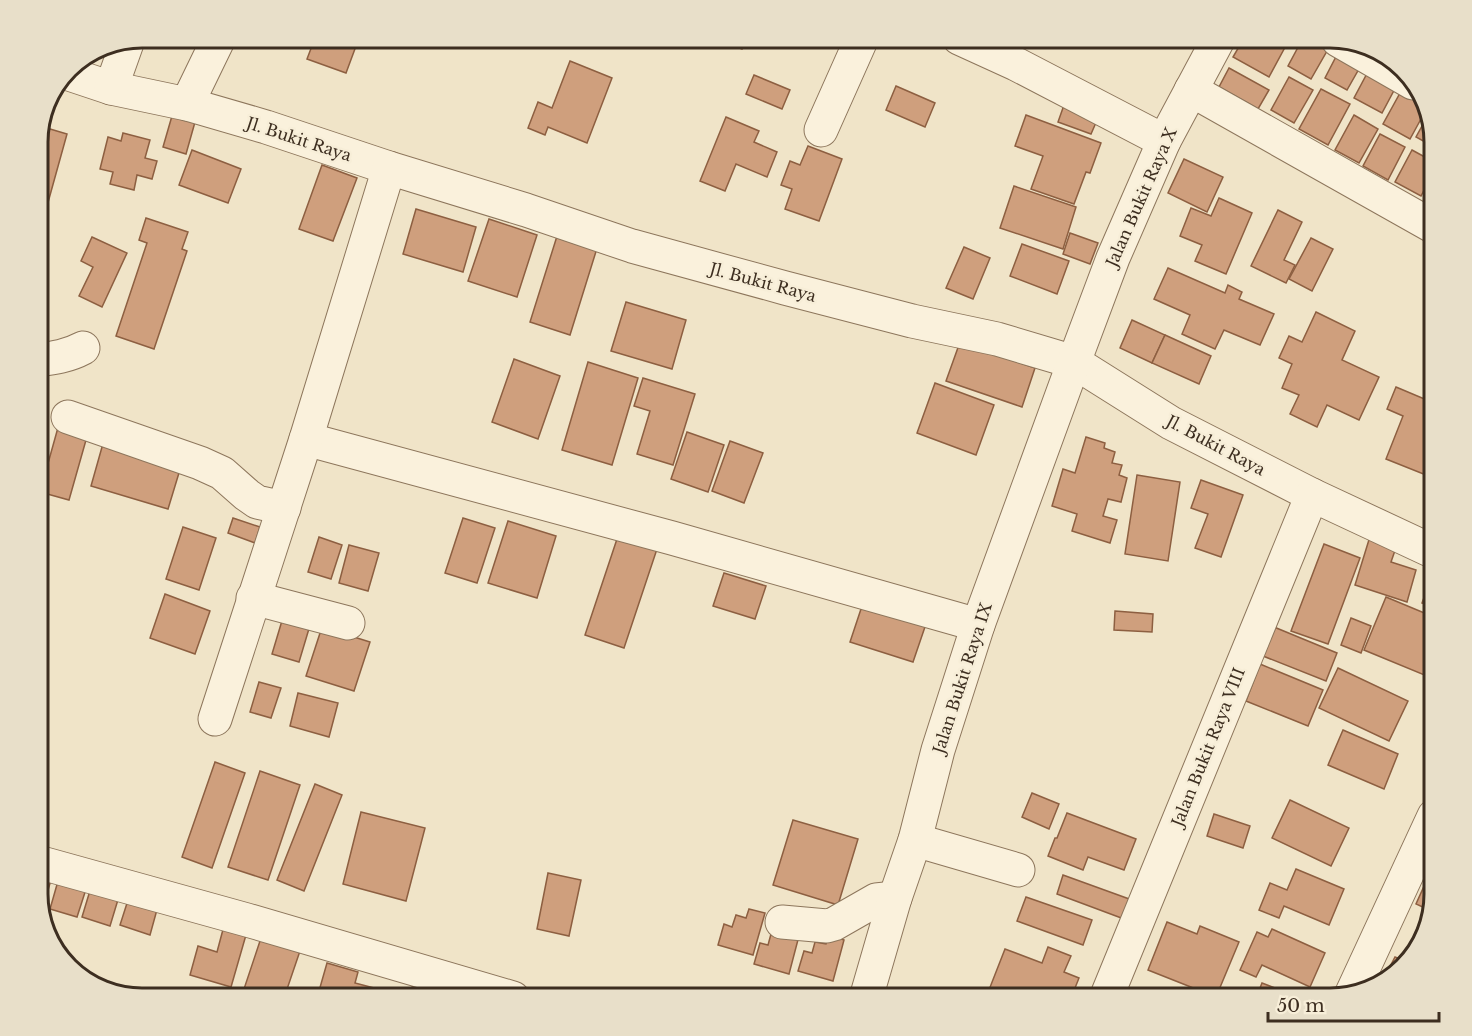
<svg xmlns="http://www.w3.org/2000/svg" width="1472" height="1036" font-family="'Libre Baskerville',serif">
  <rect width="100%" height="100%" fill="#f0e4c8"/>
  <g fill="#cf9f7d" stroke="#8d5f41" stroke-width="1.5">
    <polygon points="315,38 359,38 346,73 307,59"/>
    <polygon points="714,38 747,38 742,49"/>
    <polygon points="1244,38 1290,38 1269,77 1233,57"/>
    <polygon points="1303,38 1320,38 1331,44 1311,79 1288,66"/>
    <polygon points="1341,47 1364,60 1347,90 1325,78"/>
    <polygon points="570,61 612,78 587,143 548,127 545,135 528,128 538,102 552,108"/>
    <polygon points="1371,66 1399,81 1382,113 1354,98"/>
    <polygon points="1229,68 1269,90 1258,109 1219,87"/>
    <polygon points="754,75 790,90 782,109 746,94"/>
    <polygon points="1289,77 1313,90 1294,123 1271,110"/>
    <polygon points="1405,84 1421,93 1424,95 1427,108 1410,139 1383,124"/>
    <polygon points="896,86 935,103 925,127 886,110"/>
    <polygon points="1321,89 1350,104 1328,145 1299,129"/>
    <polygon points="1064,105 1098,118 1091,134 1058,122"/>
    <polygon points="174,109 197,115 186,154 163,147"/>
    <polygon points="1026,115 1101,143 1090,173 1086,172 1074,204 1031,189 1043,156 1015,146"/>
    <polygon points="1354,115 1378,129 1359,163 1335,150"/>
    <polygon points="1428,115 1434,142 1434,147 1416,137"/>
    <polygon points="726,117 759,131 754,142 777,152 767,177 736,164 725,191 700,181"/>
    <polygon points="40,126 67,134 47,206 38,204 38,135"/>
    <polygon points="123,133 150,140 145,158 157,161 152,179 137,175 134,190 110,184 113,172 100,169 108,137 121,141"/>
    <polygon points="1380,134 1405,147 1388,180 1363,166"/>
    <polygon points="808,146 842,159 819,221 785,209 792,189 781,185 790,161 800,165"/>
    <polygon points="192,150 241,169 228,203 179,185"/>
    <polygon points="1412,150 1434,162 1434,171 1421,196 1395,182"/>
    <polygon points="1184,159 1223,177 1207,212 1168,193"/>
    <polygon points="322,165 357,178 333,241 299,229"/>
    <polygon points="1014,186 1076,207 1063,249 1000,228"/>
    <polygon points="1434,186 1434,205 1426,201"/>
    <polygon points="1219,198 1252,213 1226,274 1195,261 1202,245 1180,236 1191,208 1211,216"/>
    <polygon points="416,209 476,227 463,272 403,254"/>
    <polygon points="1278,210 1302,222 1284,260 1295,265 1286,283 1251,266"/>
    <polygon points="146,218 188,232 182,249 187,251 154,349 116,336 147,243 139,240"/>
    <polygon points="489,219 537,235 517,297 468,281"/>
    <polygon points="558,233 598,245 570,335 530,322"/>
    <polygon points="1070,233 1098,243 1090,264 1063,254"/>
    <polygon points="92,237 127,253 102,307 79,296 93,267 81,261"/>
    <polygon points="1311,238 1333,249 1312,291 1289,279"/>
    <polygon points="1022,244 1069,261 1057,294 1010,276"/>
    <polygon points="964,247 990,258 973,299 946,288"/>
    <polygon points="1168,268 1225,293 1228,285 1242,292 1239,299 1274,314 1260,345 1224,330 1215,349 1182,334 1190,315 1154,299"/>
    <polygon points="626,302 686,320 672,369 611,351"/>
    <polygon points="1316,312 1355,331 1342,360 1379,377 1359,420 1327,405 1317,427 1290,414 1299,395 1282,388 1292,364 1279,358 1289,336 1302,342"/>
    <polygon points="1132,320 1165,335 1152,363 1120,348"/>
    <polygon points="1165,335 1211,356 1199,384 1152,363"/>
    <polygon points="960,342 1035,368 1022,407 946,381"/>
    <polygon points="514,359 560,376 538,439 492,422"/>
    <polygon points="588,362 638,378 612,465 562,450"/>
    <polygon points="643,378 695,394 673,465 637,454 650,411 634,406"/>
    <polygon points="935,383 994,405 976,455 917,433"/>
    <polygon points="1396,387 1434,403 1434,453 1426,475 1386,459 1403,416 1387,409"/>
    <polygon points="59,424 88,433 69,500 40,492"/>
    <polygon points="687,432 724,445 708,492 671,479"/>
    <polygon points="1086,437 1105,443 1104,448 1115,452 1112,463 1122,465 1119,475 1127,478 1121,502 1108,499 1103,516 1117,520 1110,543 1072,531 1077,514 1052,506 1063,469 1075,473"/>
    <polygon points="104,440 182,463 168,509 91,486"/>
    <polygon points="730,441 763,453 744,503 712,491"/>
    <polygon points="1137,475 1180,482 1168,561 1125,554"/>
    <polygon points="1201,480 1243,495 1221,557 1195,548 1208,514 1191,508"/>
    <polygon points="233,518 260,527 255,543 228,533"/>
    <polygon points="463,518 495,528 477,583 445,573"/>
    <polygon points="508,521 556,536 537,598 488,583"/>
    <polygon points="183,527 216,538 199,590 166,579"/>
    <polygon points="1372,530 1399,539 1391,562 1416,570 1407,602 1355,585"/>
    <polygon points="619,533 658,546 624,648 585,635"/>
    <polygon points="319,537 342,545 331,579 308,572"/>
    <polygon points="1324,544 1360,558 1328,644 1291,631"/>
    <polygon points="349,545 379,553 368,591 339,583"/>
    <polygon points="1434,570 1434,607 1422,603"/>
    <polygon points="724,573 766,586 755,619 713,606"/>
    <polygon points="165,594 210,611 195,654 150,638"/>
    <polygon points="1386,597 1434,617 1434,679 1364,650"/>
    <polygon points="864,600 927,621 913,662 850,642"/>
    <polygon points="1115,611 1153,614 1152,632 1114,630"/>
    <polygon points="284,614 311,622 299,662 272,654"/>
    <polygon points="1351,618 1371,626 1361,653 1341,645"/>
    <polygon points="322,627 370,642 354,691 306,676"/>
    <polygon points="1274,627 1337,653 1326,681 1263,656"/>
    <polygon points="1260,664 1323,690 1308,726 1246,701"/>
    <polygon points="1338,668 1408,701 1389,741 1319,708"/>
    <polygon points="259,682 281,688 271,718 250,712"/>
    <polygon points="298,693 338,703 329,737 290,726"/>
    <polygon points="1343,730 1398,754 1384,789 1328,765"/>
    <polygon points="215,762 245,773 212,868 182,857"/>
    <polygon points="260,771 300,785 268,880 228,867"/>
    <polygon points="315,784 342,795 304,891 277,880"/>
    <polygon points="1032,793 1059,804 1049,829 1022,817"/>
    <polygon points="1290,800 1349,828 1331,866 1272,838"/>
    <polygon points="361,812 425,828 406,901 343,884"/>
    <polygon points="1067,813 1136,839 1124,870 1088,857 1083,870 1048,856 1055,838 1057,838"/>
    <polygon points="1214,814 1250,826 1243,848 1207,836"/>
    <polygon points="793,820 858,839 838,905 773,885"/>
    <polygon points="1434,864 1434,894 1429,910 1416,904"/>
    <polygon points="38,868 53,873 44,904 38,903"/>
    <polygon points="1296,869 1344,889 1329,925 1284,906 1279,918 1259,910 1270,883 1287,890"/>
    <polygon points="548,873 581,880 569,936 537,929"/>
    <polygon points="60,874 88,883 77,917 50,909"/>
    <polygon points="1063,875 1132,900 1124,919 1057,894"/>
    <polygon points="92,884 120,893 110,926 82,917"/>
    <polygon points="129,897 158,906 150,935 120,925"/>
    <polygon points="1026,897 1092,920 1083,945 1017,921"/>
    <polygon points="749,909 765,913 753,955 718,945 724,924 732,927 736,915 746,918"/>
    <polygon points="225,922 248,928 231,987 190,975 198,946 217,952"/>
    <polygon points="1167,922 1197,934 1200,926 1239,942 1216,997 1148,970"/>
    <polygon points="1272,929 1325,953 1310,987 1262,965 1256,977 1240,970 1257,932 1268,937"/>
    <polygon points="800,932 789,974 754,964 760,943 768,945 771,934"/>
    <polygon points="262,935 301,948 284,998 241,998"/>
    <polygon points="829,935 844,940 833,981 798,971 804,951 812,953 815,942 826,944"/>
    <polygon points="1048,947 1071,956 1064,972 1079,978 1071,998 996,998 987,995 1005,949 1042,963"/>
    <polygon points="1395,957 1407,962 1383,982 1382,982"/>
    <polygon points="327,963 358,972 355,983 378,989 375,998 317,998"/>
    <polygon points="1262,983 1301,998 1256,998"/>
    <polygon points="413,984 464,998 409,998"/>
  </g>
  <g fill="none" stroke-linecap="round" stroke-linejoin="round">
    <defs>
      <g id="minor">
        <polyline points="959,38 1016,64 1164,141"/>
        <polyline points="1338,40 1413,83"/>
        <polyline points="66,73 111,88 187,104 266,127 389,168 526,210 632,246 785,288 912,321 997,339 1074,362 1171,423 1312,495 1434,552"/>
        <polyline points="111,88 127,43"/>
        <polyline points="1191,90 1434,227"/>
        <polyline points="187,104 219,38"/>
        <polyline points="821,130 862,38"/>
        <path d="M38,360c16,-2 30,-4 45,-12"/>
        <polyline points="68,417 200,463 222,473 247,495 257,502 284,508"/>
        <polyline points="306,439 672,538 978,625"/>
        <polyline points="253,598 348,623"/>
        <polyline points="215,719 306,439 389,168"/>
        <polyline points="915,840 1018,870"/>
        <polyline points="38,862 247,920 513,998"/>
        <polyline points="782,922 827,926 834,924 876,900 895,898"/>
        <polyline points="1352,993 1434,816"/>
        <polyline points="866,998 895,898 915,840 938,750 978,625 1074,362 1113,258 1164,141 1219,38"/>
        <polyline points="1106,998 1312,495"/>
      </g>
    </defs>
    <use href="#minor" stroke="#8d765c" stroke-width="35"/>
    <use href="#minor" stroke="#faf1dc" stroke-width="33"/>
  </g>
  <g text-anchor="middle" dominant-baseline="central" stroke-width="5" stroke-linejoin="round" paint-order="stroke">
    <g font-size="16" fill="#3d2e20" stroke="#f7eed8">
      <text transform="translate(299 139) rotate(18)">Jl. Bukit Raya</text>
      <text transform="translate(1141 197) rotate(-66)">Jalan Bukit Raya X</text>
      <text transform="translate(763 282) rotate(15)">Jl. Bukit Raya</text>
      <text transform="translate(1216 445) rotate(28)">Jl. Bukit Raya</text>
      <text transform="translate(962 678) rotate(-72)">Jalan Bukit Raya IX</text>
      <text transform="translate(1208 747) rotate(-68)">Jalan Bukit Raya VIII</text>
    </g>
  </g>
  <path d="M0 0H1472V1036H0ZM142 48H1330A94 94 0 0 1 1424 142V894A94 94 0 0 1 1330 988H142A94 94 0 0 1 48 894V142A94 94 0 0 1 142 48Z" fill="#e8dfc9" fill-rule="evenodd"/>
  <path fill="none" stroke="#3d2e20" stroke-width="3" d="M142 48H1330A94 94 0 0 1 1424 142V894A94 94 0 0 1 1330 988H142A94 94 0 0 1 48 894V142A94 94 0 0 1 142 48Z"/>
  <path d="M1268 1012v9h171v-9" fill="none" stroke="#3d2e20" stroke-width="3"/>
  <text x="1277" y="1012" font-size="18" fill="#3d2e20" stroke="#f7eed8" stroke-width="4.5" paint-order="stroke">50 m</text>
</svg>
